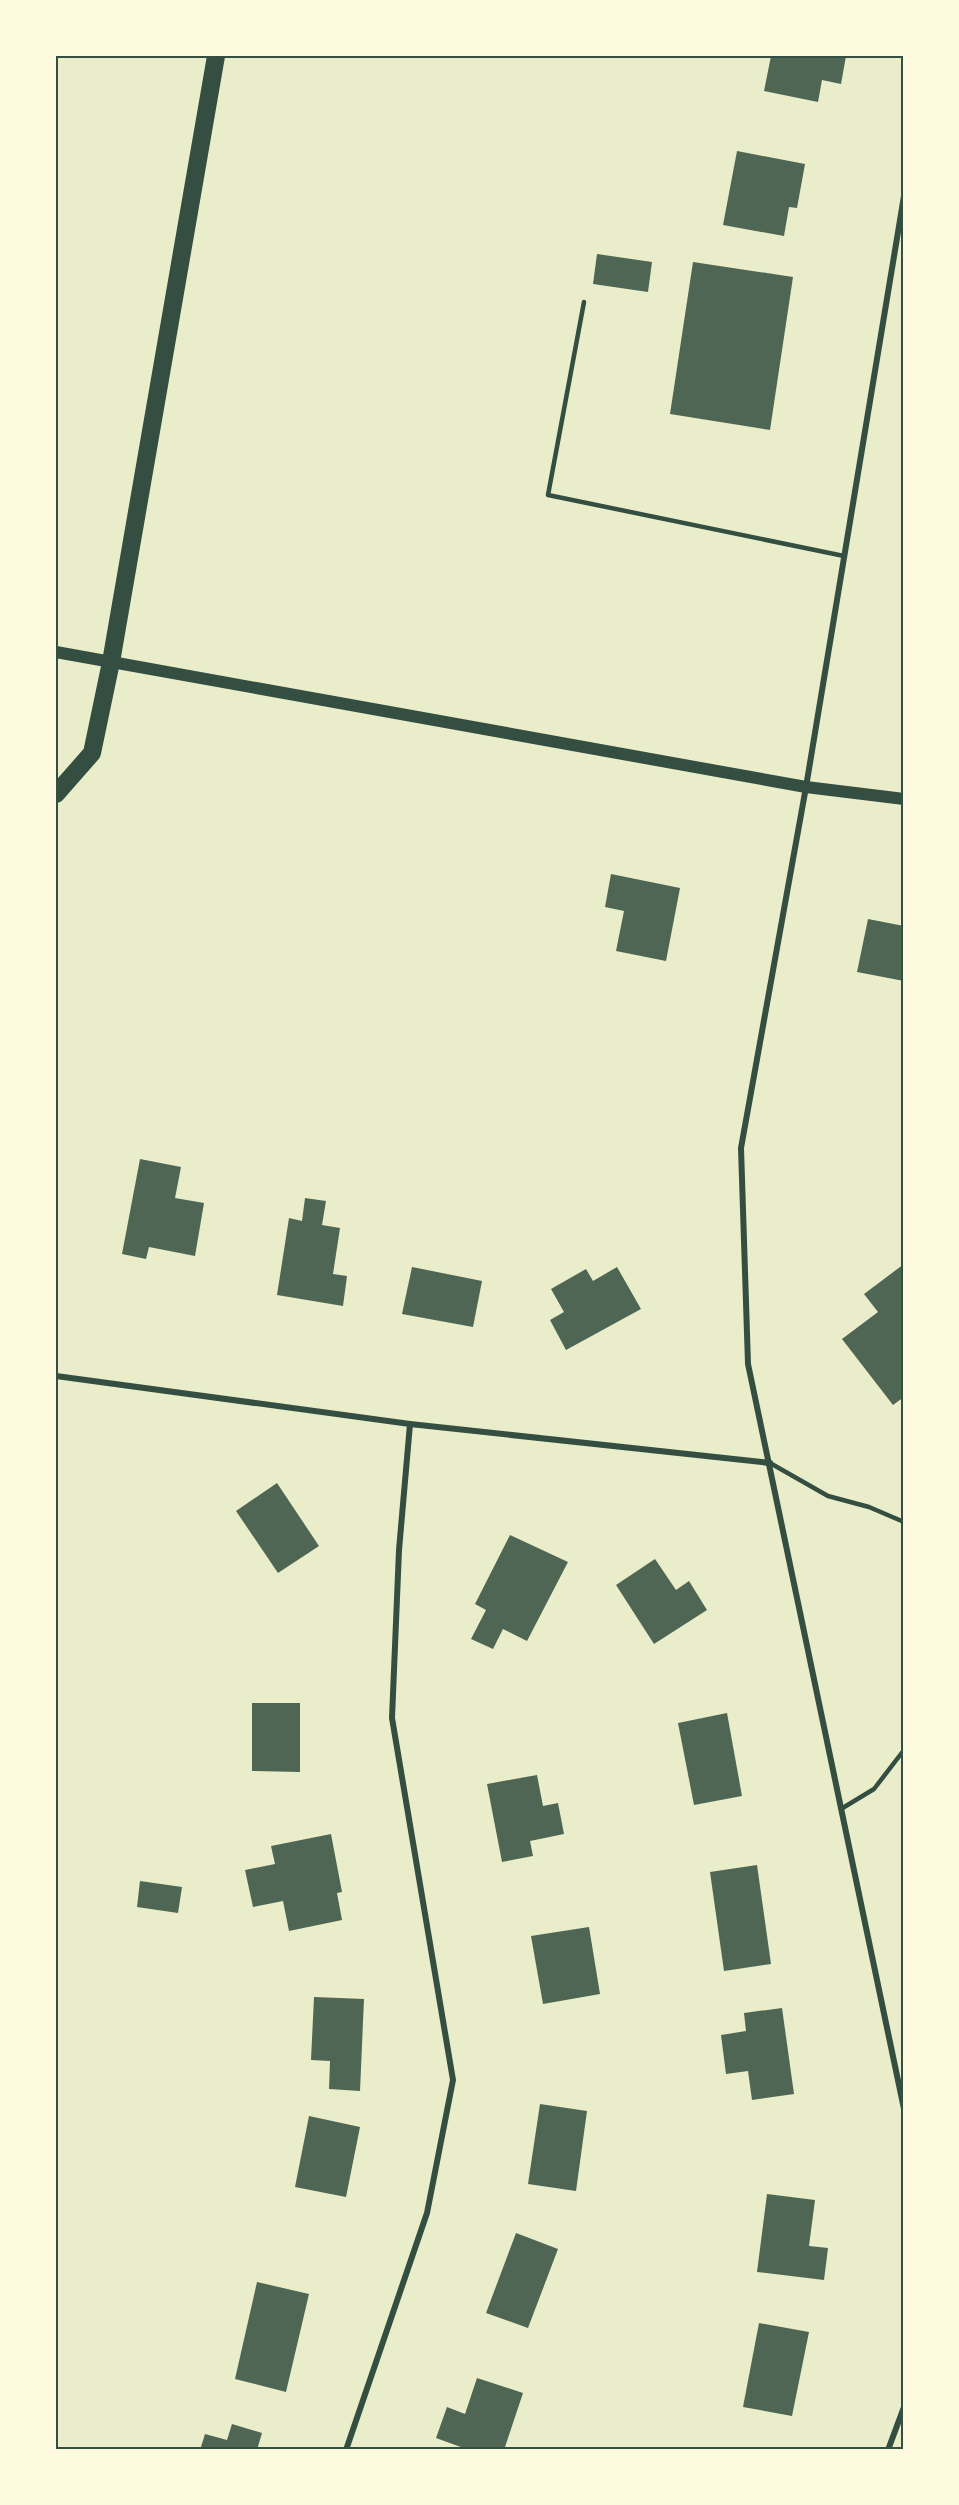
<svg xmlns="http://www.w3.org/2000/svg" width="959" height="2505" font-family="'Work Sans',sans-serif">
  <rect width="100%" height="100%" fill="#e9edc9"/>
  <g fill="#4f6655">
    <polygon points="771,56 846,56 841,84 822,80 818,102 764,91"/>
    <polygon points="737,151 805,164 797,208 789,207 784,236 723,225"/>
    <polygon points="597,254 652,262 648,292 593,284"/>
    <polygon points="693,262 793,277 770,430 670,414"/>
    <polygon points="611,874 680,888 666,961 616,951 624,911 605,907"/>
    <polygon points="868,919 904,926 904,981 857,972"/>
    <polygon points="140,1159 181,1167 175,1198 204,1203 195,1256 149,1247 146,1259 122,1254"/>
    <polygon points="305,1198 326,1201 322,1225 340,1228 333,1274 347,1276 343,1306 277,1295 289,1218 302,1221"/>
    <polygon points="904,1264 904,1397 893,1405 842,1339 878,1312 864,1294"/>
    <polygon points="412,1267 482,1281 473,1327 402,1314"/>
    <polygon points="617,1267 641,1309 566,1350 550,1320 564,1312 551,1289 586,1269 593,1281"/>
    <polygon points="277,1483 319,1546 278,1573 236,1511"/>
    <polygon points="510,1535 568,1562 527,1641 503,1629 493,1649 471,1639 486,1610 475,1604"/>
    <polygon points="655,1559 676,1590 689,1581 707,1610 654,1644 616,1585"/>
    <polygon points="252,1703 300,1703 300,1772 252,1771"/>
    <polygon points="727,1713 742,1796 694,1805 678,1723"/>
    <polygon points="537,1775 543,1806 558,1803 564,1834 530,1841 533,1856 502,1862 487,1784"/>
    <polygon points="331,1834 342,1892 337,1893 342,1920 289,1931 283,1901 253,1907 245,1870 275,1864 271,1846"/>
    <polygon points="757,1865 771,1964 724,1971 710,1872"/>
    <polygon points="140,1881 182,1887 178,1913 137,1907"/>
    <polygon points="589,1927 600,1994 543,2004 531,1936"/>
    <polygon points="314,1997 364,1999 360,2091 329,2089 330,2061 311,2060"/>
    <polygon points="782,2008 794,2094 752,2100 748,2071 726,2074 721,2035 746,2031 744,2013"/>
    <polygon points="540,2104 587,2111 576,2191 528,2184"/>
    <polygon points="309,2116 360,2127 346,2197 295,2187"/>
    <polygon points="767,2194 815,2200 809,2246 828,2248 824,2280 757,2272"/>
    <polygon points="516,2233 558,2249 528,2328 486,2313"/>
    <polygon points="257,2282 309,2294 286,2392 235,2379"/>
    <polygon points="759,2323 809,2332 792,2416 743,2407"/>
    <polygon points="477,2378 523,2393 504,2450 469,2450 436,2438 447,2407 465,2414"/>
    <polygon points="232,2424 262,2433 257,2450 200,2450 205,2434 227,2440"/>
  </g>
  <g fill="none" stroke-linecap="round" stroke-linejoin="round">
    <g stroke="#344e41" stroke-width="4.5">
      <polyline points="584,302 548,495 844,556"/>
      <polyline points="770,1463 828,1496 869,1507 904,1522"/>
      <polyline points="841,1809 874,1789 904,1750"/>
    </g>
    <g stroke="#344e41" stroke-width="6">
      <polyline points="904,196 806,787 741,1148 748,1364 904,2109"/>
      <polyline points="56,1376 410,1424 770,1463"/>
      <polyline points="346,2450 427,2213 453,2080 392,1718 399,1550 410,1424"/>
      <polyline points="888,2450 904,2407"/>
    </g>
    <polyline stroke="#344e41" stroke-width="12" points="56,652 806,787 904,799"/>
    <polyline stroke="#344e41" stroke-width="18" points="56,794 92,753 111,662 216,56"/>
  </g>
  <rect width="959" height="2505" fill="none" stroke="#fefae0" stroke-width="114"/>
  <rect x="57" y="57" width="845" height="2391" fill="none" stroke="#344e41" stroke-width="2"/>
</svg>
